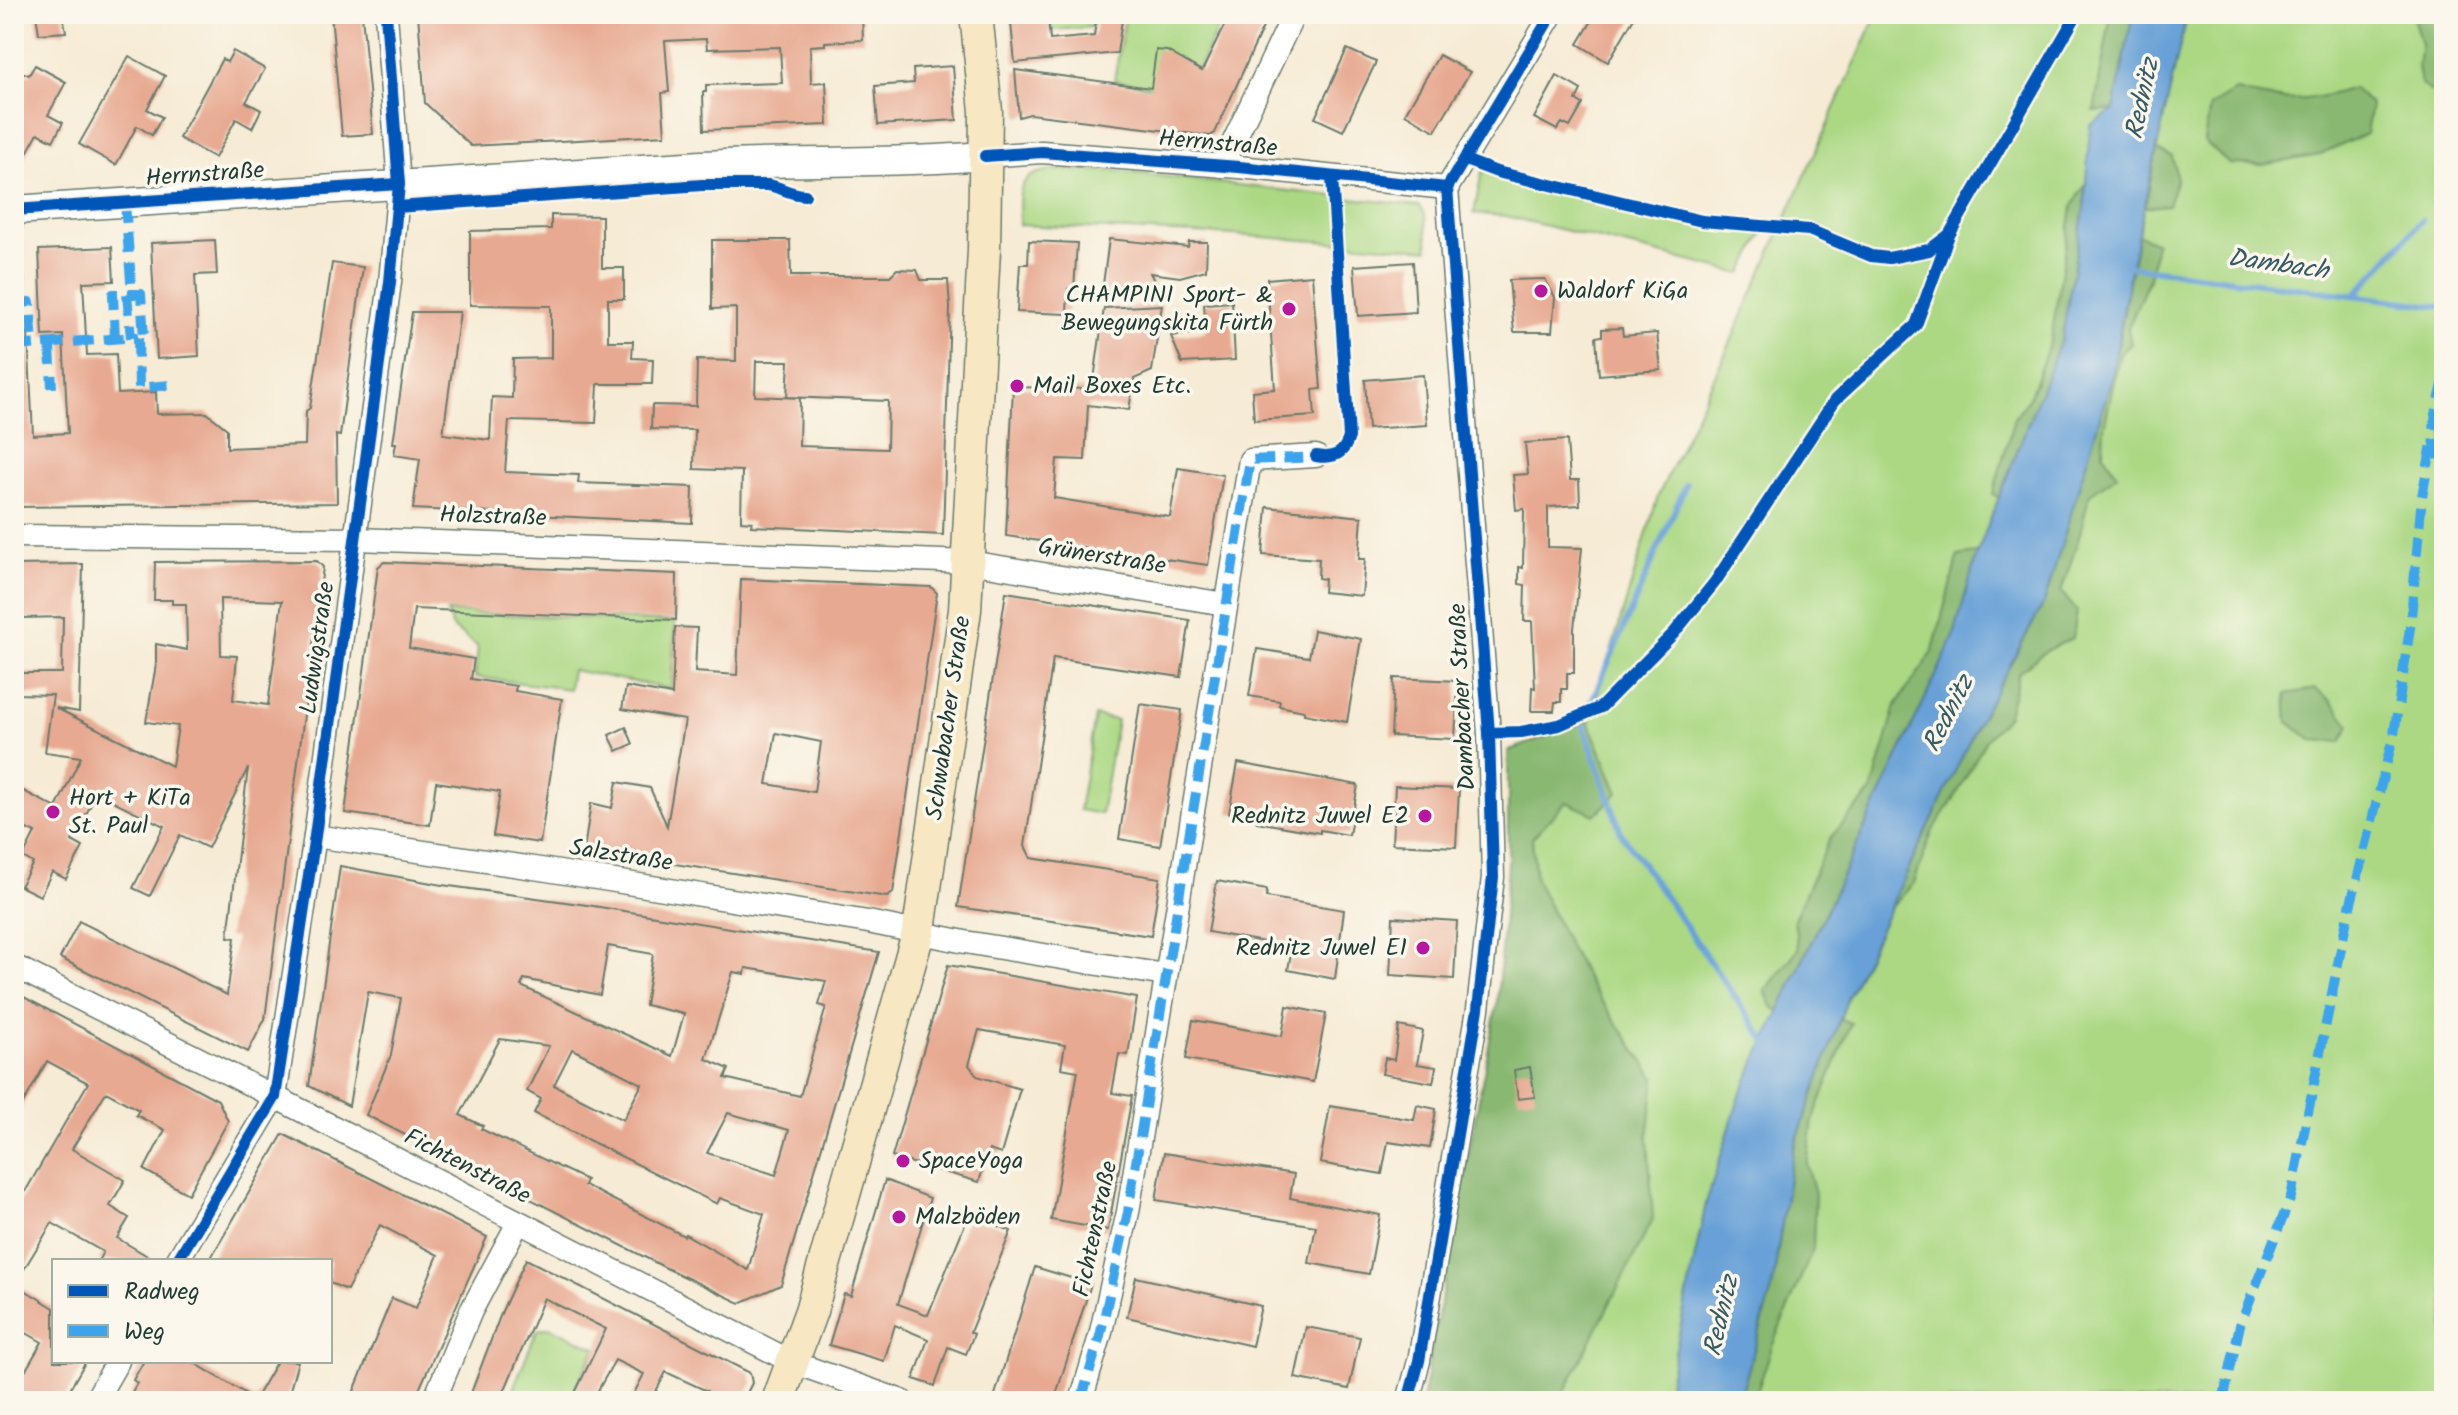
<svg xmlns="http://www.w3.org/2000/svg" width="2458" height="1415" font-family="Kalam,sans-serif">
  <rect width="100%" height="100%" fill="#fbf7ec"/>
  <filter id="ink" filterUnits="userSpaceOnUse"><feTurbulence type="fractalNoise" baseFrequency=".0125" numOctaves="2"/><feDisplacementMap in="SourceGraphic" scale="16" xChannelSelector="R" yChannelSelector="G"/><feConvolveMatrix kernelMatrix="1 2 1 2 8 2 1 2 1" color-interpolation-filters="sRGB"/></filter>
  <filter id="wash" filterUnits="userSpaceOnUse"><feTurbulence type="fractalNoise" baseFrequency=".006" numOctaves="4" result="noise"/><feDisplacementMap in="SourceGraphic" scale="32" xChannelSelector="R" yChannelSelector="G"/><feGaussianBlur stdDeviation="1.8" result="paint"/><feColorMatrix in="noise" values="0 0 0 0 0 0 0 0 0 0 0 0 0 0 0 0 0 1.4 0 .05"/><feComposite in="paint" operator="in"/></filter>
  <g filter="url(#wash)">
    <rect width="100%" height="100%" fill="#f6ebd5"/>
    <g fill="#acd884" stroke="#668a5c" stroke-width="2">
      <polygon points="1050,14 1094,14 1092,27 1051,30"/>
      <polygon points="1126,14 1224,14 1187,93 1114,80"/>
      <polygon points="1877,14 2444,14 2444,1401 1426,1401 1502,1002 1513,867 1509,750 1589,724 1658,496 1728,348"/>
      <path d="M1053,170l63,1 304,35 5,9 3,34 -193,-14 -216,-10c1,-32 -5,-51 34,-55z"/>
      <polygon points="1482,171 1701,227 1763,233 1742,274 1506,216 1474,214"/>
      <polygon points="447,612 675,622 671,689 572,670 569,689 475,677 478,647 452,627"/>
      <polygon points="1095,716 1117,720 1101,814 1079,810"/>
      <polygon points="550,1327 596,1348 568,1401 508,1401 537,1330"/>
    </g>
    <g fill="#89b872" stroke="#547a53" stroke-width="2">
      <polygon points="2111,14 2133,14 2114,110 2094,111"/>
      <polygon points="2412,14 2440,14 2444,24 2444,100 2421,85 2418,66 2421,44"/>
      <path d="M2353,88l18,17 -5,29 -46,21 -59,10 -32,-1 -25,-23 6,-35 26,-15c49,12 69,12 117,-3z"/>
      <polygon points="2157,150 2172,156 2177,179 2168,205 2145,207"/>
      <polygon points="2086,184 2084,209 2062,337 1999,498 1993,494 2014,418 2030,396 2051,339 2072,207"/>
      <polygon points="2138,234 2156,243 2149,279 2128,328 2131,344 2120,354 2104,427 2103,453 2117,475 2090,494 2078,541 2061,592 2077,611 2073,638 2047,650 2019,672 2008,715 1986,740 1954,799 1932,832 1914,883 1888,911 1978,723 2044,603 2112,377"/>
      <polygon points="1977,553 1953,639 1779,1011 1773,1008 1765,991 1798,949 1794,919 1830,838 1872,791 1896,705 1932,653 1958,556"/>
      <polygon points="2315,689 2330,700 2350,725 2341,742 2312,740 2288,722 2286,694"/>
      <polygon points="1588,721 1618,793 1595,815 1566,802 1532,838 1536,880 1570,948 1591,986 1655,1078 1648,1138 1653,1219 1560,1401 1422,1401 1497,1003 1508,863 1508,751"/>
      <polygon points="1840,1019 1851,1023 1813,1120 1807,1165 1815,1193 1813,1249 1773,1344 1754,1401 1739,1401 1772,1289 1793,1151"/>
    </g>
    <polygon fill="#68a0d7" stroke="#446e86" stroke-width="2" points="2133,14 2187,14 2131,265 2112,377 2044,603 1978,723 1848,997 1793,1151 1772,1289 1739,1401 1665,1401 1706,1203 1740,1095 1953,639 1977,553 2062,337 2084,209 2090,125 2114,110"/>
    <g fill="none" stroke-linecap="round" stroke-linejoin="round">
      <g stroke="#68a0d7" stroke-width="6">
        <polyline points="2127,266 2444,307"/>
        <polyline points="2355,295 2422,220"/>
        <polyline points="1591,703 1686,484"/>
        <polyline points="1584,726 1621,833 1769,1046"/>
      </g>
    </g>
    <g id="blocks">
      <g fill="#e7a991" fill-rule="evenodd">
        <polygon points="36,14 63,14 66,32 39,34"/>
        <polygon points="331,14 362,14 373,134 342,136"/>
        <polygon points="418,14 862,14 863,40 825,42 825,45 810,46 811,83 826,82 828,125 704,130 703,92 706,92 706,85 782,83 780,47 707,49 706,39 665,41 669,92 662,93 665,135 471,146 425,103"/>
        <polygon points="1010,14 1048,15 1050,40 1094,36 1097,14 1123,14 1117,53 1015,63"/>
        <polygon points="1234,14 1269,14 1215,133 1210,136 1030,114 1019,117 1015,70 1151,88 1156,50 1167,51 1202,71 1227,20 1230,21"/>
        <polygon points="1596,14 1636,14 1608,62 1578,44"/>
        <polygon points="1347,49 1376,62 1343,131 1315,118"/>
        <polygon points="233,51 265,69 246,102 261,110 252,128 236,119 215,158 179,138 222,59 227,62"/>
        <polygon points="1439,55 1470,72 1435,131 1405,114"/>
        <polygon points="129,56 165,76 147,109 162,117 152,135 137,126 116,165 79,144"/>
        <polygon points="35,65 66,82 48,115 63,123 53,141 38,133 14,176 14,90 24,73 29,75"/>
        <polygon points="953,66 957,120 878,125 875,86 914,83 913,69"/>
        <polygon points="1557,76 1581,90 1576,100 1583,104 1570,127 1562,123 1557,130 1534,118"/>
        <polygon points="551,215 602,216 602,268 624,268 624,299 608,299 608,341 633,341 632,358 653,359 652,384 598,384 596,423 509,421 505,472 579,475 578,483 693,487 692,523 413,509 420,459 394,455 396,443 393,443 412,312 460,312 443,434 490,440 492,397 512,398 513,359 551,358 551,306 470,305 470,231 551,229"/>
        <polygon points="1109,239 1188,247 1189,242 1207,242 1206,270 1180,277 1150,273 1156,284 1105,300 1106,292 1102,292"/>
        <polygon points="215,240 217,274 195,275 199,356 157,359 151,243"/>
        <path d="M712,240h78l1,36h99l7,-7 20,1 4,10h27l2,27 -7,228 -192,-9 1,-4 -11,-1 1,-50 -48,-2 1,-39 -44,-1 1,-24 44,1 1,-46 39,1v-53l-24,1zM756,361h33l-2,36 101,4 -1,48 -88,-3 1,-48 -45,-2z"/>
        <polygon points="1029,241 1077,243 1074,290 1068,289 1067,314 1017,312 1020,264 1028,264"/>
        <polygon points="112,247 114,281 83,282 87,355 116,354 118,394 156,392 157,414 207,413 227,429 227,448 305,445 306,411 310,408 332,263 363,267 340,436 336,435 337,503 14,507 14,334 28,333 33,435 68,433 63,335 43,336 39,250"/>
        <polygon points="1413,262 1416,312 1358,316 1354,266"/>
        <polygon points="1312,275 1321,389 1313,390 1315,416 1254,420 1252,391 1275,389 1267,279"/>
        <polygon points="1545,279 1555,297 1552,332 1514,332 1509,280"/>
        <polygon points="1232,302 1235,360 1182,363 1171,336 1206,332 1204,304"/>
        <polygon points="1162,305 1152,371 1134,379 1129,410 1088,405 1085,460 1057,459 1054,498 1170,517 1178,468 1223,475 1208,565 1006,536 1013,387 1089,389 1089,386 1093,387 1104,308"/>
        <polygon points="1622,328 1623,336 1657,333 1661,370 1599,375 1596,337 1602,336 1602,329"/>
        <polygon points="1423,375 1427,425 1368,429 1365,380"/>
        <polygon points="1567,440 1570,480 1579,480 1580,505 1548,507 1548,547 1582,548 1574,629 1574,673 1567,673 1567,689 1561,689 1561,702 1555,702 1554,711 1531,711 1532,687 1535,688 1532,621 1524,621 1525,585 1519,584 1519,567 1523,568 1524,509 1516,510 1513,475 1528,474 1525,443"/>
        <polygon points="1267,507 1362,517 1359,559 1365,559 1362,596 1323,592 1324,579 1318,578 1319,559 1263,555"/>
        <path d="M317,561l6,6 -58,452 -17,33 -188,-94 19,-37 148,74 8,-57 -7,-1 20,-169 -40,80 -28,-13 -30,61 -17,-8 31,-62 -67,-33 -25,48 11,6 -17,32 -14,-7 -12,24 -20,-10 13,-23 -10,-6 12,-24 -21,-10v-37l42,22 25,-51 -36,-5 8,-57 -36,-1 -1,-21h46l1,-56 -41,1v-6h-8v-47l69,-1 -4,148 -23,-4 116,58 6,-40 -32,-4 10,-57v-21l31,6 -1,-46h-14v-4h-18l1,-38zM220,599l62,2 -14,104 -35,-5 4,-44 -16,-1z"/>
        <polygon points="384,562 677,574 676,620 414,609 409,648 474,659 471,679 516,686 515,691 562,699 540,843 493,836 500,792 436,782 430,825 345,813 378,567"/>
        <path d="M741,579l190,8 6,6 -44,300 -6,4 -303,-47 7,-47 21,5 5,-26 33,6 17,38 18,-106 -63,-11 4,-22 46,8 3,-68 22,1 -2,44 42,3zM776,733l45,9 -7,50 -47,-8z"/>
        <polygon points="1006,592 1190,620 1181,677 1053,658 1025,846 1031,858 1160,878 1151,936 958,907"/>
        <polygon points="1314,630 1361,639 1347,722 1304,714 1304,711 1279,706 1280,701 1249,696 1257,649 1309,657"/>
        <polygon points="1394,678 1458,681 1455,739 1391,736"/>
        <polygon points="1140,704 1182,710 1160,846 1119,839"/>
        <polygon points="626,727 633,744 617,751 609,735"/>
        <polygon points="1238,763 1358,785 1349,835 1320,830 1320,833 1257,822 1258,818 1229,813"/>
        <polygon points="1395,786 1459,789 1456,847 1392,844"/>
        <path d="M340,866l102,19 145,20 292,47 -98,333 -41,18 -74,-35 -300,-153 25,-60 10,-57 -33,-6 -19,114 -40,-20zM608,946l45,8 -8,51 39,9 -12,42 -151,-70 3,-7 76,16zM746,968l80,13 -7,24 7,2 -26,89 -75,-18 4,-9 -23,-10 27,-87 12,2zM500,1039l49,7 -22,45 14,8 -7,14 183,91 3,-6 44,16 -16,56 -63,-36 -1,2 -100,-51 2,-5 -105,-51 2,-3 -23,-11zM572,1049l70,35 -19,36 -69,-35zM728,1113l61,17 -13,45 -69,-22z"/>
        <polygon points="1217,881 1267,890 1266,897 1344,910 1335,979 1288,970 1292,947 1208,932"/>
        <polygon points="1393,917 1457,921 1454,979 1390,975"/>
        <polygon points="948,965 1137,998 1128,1055 1119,1054 1112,1093 1132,1096 1108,1230 1051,1220 1078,1071 1061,1068 1065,1045 979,1030 969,1065 977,1076 1020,1089 1001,1154 989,1150 979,1182 892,1157"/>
        <polygon points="20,995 218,1100 228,1121 188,1194 144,1170 165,1130 136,1115 139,1110 106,1092 72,1149 125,1180 110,1206 129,1218 117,1238 156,1261 98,1261 103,1252 52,1223 15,1284 54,1308 54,1361 86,1361 63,1401 15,1401 21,1390 16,1387 42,1342 14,1326 14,1211 88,1083 47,1061 14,1120 14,1006"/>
        <polygon points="1287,1006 1326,1014 1313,1082 1186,1059 1193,1020 1282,1036"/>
        <polygon points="1399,1026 1423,1031 1417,1064 1436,1067 1433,1083 1382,1074 1385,1058 1394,1060"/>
        <polygon points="1530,1067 1535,1097 1518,1099 1514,1070"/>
        <polygon points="1417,1105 1436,1109 1430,1148 1388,1142 1382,1174 1320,1163 1330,1106 1414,1120"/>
        <polygon points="283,1134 487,1237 414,1401 350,1401 392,1298 416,1308 438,1255 380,1225 347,1290 330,1283 330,1261 209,1261"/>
        <polygon points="1164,1153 1294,1174 1290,1198 1380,1215 1369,1274 1309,1263 1316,1226 1156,1200"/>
        <polygon points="885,1180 930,1198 898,1304 928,1315 969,1214 1011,1231 970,1332 974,1334 966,1354 948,1347 935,1386 914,1379 928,1339 895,1325 884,1361 829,1345 844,1294 851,1296"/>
        <polygon points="526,1259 750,1373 752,1383 743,1401 703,1401 707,1391 666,1372 651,1401 630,1401 644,1374 615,1360 592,1401 571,1401 606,1329 544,1298 500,1401 468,1401 502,1311"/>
        <polygon points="1035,1267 1091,1284 1054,1401 1004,1401 994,1398"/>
        <polygon points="1136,1277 1261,1306 1252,1346 1127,1317"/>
        <polygon points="1306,1327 1360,1337 1349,1389 1295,1378"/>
        <polygon points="144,1361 191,1361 255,1399 277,1361 298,1361 287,1401 127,1401 137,1383 133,1380"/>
      </g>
    </g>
  </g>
  <g filter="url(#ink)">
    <use href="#blocks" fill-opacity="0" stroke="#6a7a6c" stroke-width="2"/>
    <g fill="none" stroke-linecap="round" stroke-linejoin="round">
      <defs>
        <g id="minor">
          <polyline points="985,156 1042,152 1239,167 1447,188"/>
          <polyline points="1222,166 1294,14"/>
          <polyline points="14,536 356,539 969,562 1225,604"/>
          <polyline points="315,836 547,870 868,922 965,942 1165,975"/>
          <polyline points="14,966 275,1097 792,1362 902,1401"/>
          <polyline points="177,1261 275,1097 315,836 390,282 399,184 386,14"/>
          <polyline points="95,1401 118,1361"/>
          <polyline points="434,1401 471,1311 518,1223"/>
          <polyline points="1081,1401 1100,1336 1128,1212 1250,460 1316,456"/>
          <polyline points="1408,1401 1419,1361 1478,1009 1493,877 1489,733 1447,188 1552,14"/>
        </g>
        <path id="tertiary" d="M14,210l687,-45c94,-5 190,-1 284,-9"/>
        <polyline id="secondary" points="778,1401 811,1311 919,930 965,610 984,250 986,111 976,14"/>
      </defs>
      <use href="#minor" stroke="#6a7a6c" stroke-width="25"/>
      <use href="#tertiary" stroke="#6a7a6c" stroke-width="31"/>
      <use href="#secondary" stroke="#6a7a6c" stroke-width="35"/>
      <use href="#minor" stroke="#fff" stroke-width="22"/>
      <use href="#tertiary" stroke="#fff" stroke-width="28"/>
      <use href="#secondary" stroke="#f8e7c3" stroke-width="32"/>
      <g stroke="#3da4eb" stroke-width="10" stroke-dasharray="20 10" stroke-linecap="butt">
        <polyline points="125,203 132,294 141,294 144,337 138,337 139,388 171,385"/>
        <polyline points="18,210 21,303"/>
        <polyline points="127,294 131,338"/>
        <polyline points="14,304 30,302 33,345"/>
        <polyline points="115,339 113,294 132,294"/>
        <polyline points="50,345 52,388"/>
        <polyline points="14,346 138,337"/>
        <path d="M2444,380c-6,28 -19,60 0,85"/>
        <polyline points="1081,1401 1100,1336 1128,1212 1250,460 1321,457"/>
        <polyline points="2223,1401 2240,1325 2291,1197 2347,919 2394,734 2410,628 2422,496 2433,439"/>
      </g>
      <defs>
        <g id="cycleway">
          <polyline points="985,156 1042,152 1239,167 1447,188"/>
          <polyline points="1465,160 1497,172 1702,221 1809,230 1871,256 1889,258 1929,250 1949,235"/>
          <path d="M397,207l305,-22h66c13,2 23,10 37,10"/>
          <polyline points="14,210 399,184"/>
          <path d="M1316,456c17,3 28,-1 33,-19l-17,-260"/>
          <polyline points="1489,733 1521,732 1559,725 1601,707 1674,633 1715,582 1835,400 1916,325 1949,235 2077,14"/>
          <polyline points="177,1261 275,1097 315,836 390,282 399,184 386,14"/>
          <polyline points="1408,1401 1419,1361 1478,1009 1493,877 1489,733 1447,188 1552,14"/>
        </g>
      </defs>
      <use href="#cycleway" stroke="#fbf7ec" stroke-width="17"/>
      <use href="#cycleway" stroke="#0057b8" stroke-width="12"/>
    </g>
  </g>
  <g fill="#b5179e" stroke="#fbf7ec" stroke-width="3">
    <circle cx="1541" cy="291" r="8"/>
    <circle cx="1289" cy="309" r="8"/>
    <circle cx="1017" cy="386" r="8"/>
    <circle cx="53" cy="812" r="8"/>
    <circle cx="1425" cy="816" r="8"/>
    <circle cx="1423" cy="948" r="8"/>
    <circle cx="903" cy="1161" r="8"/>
    <circle cx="899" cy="1217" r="8"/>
  </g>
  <g text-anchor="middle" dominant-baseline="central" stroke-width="7" stroke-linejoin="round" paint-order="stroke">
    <g font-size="24" fill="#1f3d34" stroke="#fbf7ec">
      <text transform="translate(1218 144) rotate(5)">Herrnstraße</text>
      <text transform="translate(205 175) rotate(-4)">Herrnstraße</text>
      <text transform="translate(493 517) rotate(2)">Holzstraße</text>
      <text transform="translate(1102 557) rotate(9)">Grünerstraße</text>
      <text transform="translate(318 648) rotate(-82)">Ludwigstraße</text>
      <text transform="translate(1463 697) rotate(-93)">Dambacher Straße</text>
      <text transform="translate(949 718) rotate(-82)">Schwabacher Straße</text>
      <text transform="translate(621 856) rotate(9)">Salzstraße</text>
      <text transform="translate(467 1167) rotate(27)">Fichtenstraße</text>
      <text transform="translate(1096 1229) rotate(-78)">Fichtenstraße</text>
    </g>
    <g font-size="24" fill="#1f3d34" stroke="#fbf7ec" text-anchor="start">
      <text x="1557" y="291">Waldorf KiGa</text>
      <text x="1273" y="295" text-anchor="end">CHAMPINI Sport- &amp;<tspan x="1273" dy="28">Bewegungskita Fürth</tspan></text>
      <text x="1033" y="386">Mail Boxes Etc.</text>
      <text x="69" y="798">Hort + KiTa<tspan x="69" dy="28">St. Paul</tspan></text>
      <text x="1409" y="816" text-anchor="end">Rednitz Juwel E2</text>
      <text x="1407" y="948" text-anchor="end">Rednitz Juwel E1</text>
      <text x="919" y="1161">SpaceYoga</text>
      <text x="915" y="1217">Malzböden</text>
    </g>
    <g font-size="26" font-style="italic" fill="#355b65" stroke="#fbf7ec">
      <text transform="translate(2143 99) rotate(-78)">Rednitz</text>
      <text transform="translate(2278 265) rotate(8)">Dambach</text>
      <text transform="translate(1949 714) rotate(-63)">Rednitz</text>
      <text transform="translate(1722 1316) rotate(-77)">Rednitz</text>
    </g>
  </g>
  <rect width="2458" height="1415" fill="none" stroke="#fbf7ec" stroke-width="48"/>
  <rect x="52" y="1259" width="280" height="104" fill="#fbf7ec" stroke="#a3ada2" stroke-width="2"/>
  <rect x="68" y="1285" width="40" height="12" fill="#0057b8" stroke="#a3ada2" stroke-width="2"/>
  <text x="124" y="1299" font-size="24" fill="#1f3d34">Radweg</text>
  <rect x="68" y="1325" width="40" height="12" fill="#3da4eb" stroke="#a3ada2" stroke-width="2"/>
  <text x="124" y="1339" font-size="24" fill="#1f3d34">Weg</text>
</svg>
